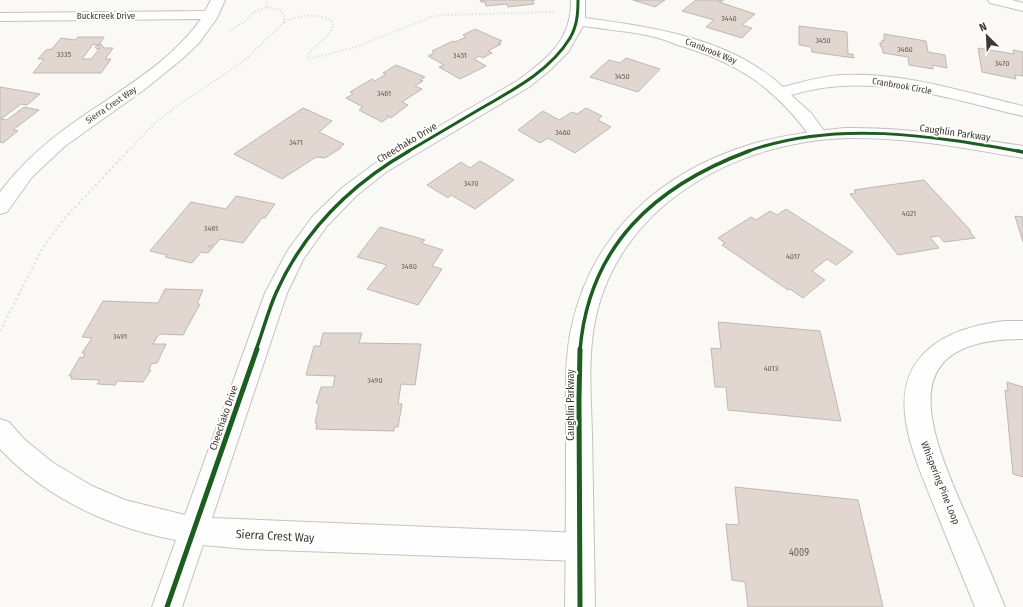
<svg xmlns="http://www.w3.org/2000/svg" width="1023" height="607" font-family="'Fira Sans Condensed',sans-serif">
  <rect width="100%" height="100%" fill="#fbf9f6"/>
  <g fill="#e1d7d0" stroke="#bdb8b2">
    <polygon points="480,0 535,0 532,0 534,4 508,7 507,4 486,6 485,2 481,2"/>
    <polygon points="633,0 665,0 655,7"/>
    <polygon points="696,0 724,0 719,2 755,14 742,25 752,28 742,38 706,27 714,20 682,11"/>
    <polygon points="799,26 847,32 848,54 853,54 854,58 812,52 811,47 799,45"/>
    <polygon points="475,29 502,41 498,43 501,44 488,51 492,53 483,58 479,56 474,59 486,66 460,79 439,67 444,65 428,56 434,53 432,51 453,41 455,42 466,37 463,35"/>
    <polygon points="884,34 926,41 928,52 945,55 947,68 933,65 933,69 909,65 908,57 883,53 882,47 880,46 880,43 882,43 882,40 884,41"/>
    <polygon points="78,37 104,37 99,45 93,44 82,59 91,59 100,48 97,49 95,47 101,44 104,48 113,48 105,59 111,59 101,73 33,73 44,59 38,59 46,50 52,49 61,38 75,40"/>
    <polygon points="978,48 1014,54 1013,50 1023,52 1023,76 1015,75 1016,79 982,72"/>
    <polygon points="626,58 660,69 638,92 590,77 609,60 620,63"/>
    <polygon points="396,65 425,77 420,80 423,81 415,86 422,89 402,102 408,105 391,118 387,115 389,117 382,122 359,110 363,107 346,98 353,94 350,92 372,79 375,81 386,74 383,73"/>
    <polygon points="0,87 40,94 27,105 21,104 1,119 7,120 24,107 39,110 13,130 18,131 3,143 0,142"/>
    <polygon points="303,108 332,121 319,132 344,144 340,147 341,148 325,158 316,157 282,179 234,154"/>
    <polygon points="586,108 602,116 598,120 611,127 575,153 548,138 540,143 518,130 543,111 559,120 572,112 577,114"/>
    <polygon points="480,161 514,180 475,209 451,195 448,198 427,185 461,162 470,168"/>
    <polygon points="924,180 971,231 969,231 975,238 944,242 939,236 930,237 939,248 898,255 850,194 856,193 854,190"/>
    <polygon points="236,196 275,204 265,218 262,218 243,243 220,239 215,245 210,245 208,247 214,246 208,253 201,252 192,263 165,257 167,255 150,251 191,202 226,209"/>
    <polygon points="786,209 853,252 836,265 827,259 812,271 825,280 803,298 790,289 788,290 722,245 725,243 718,238 751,217 756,220 770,211 777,215"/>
    <polygon points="1015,216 1023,217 1023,242"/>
    <polygon points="380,227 425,240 421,243 443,250 432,266 442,269 418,305 367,289 387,265 357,257"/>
    <polygon points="165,289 203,290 197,304 200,304 183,335 159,334 153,344 166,344 157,363 151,364 149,370 151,370 143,382 117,381 115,385 97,384 100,380 71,379 72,376 69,376 80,357 83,358 85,353 82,353 92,338 82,337 103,301 158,303"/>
    <polygon points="718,322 820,331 841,421 728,410 726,387 715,387 711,348 721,349"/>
    <polygon points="323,333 362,333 359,343 421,344 415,385 401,384 398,404 402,404 398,427 394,427 394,431 316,429 317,423 315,423 319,405 316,403 321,387 333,387 335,376 306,375 314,346 320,346"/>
    <polygon points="1007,382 1023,387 1023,477 1013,474 1005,390 1008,391"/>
    <polygon points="735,487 858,500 883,607 748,607 745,582 732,580 726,524 739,525"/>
  </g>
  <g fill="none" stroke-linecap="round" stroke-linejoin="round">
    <defs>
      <g id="street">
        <path d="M211,0h14l-8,18 -18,25 -17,16 -37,30 -80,57 -33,31 -25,35 -7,2v-22c21,-28 47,-51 76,-71 44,-31 93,-57 125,-102l-201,2v-8l205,-2z"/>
        <path d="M571,0h14v18c68,9 145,20 198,69 19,-5 39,-11 60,-12 61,-3 121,17 180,31v10c-78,-18 -152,-45 -232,-21l20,18 16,22 -3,4 -6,1 -6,-1c-36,-51 -75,-77 -134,-94 -10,-4 -21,-8 -32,-10 -21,-4 -42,-6 -63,-9l-15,26 -19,19 -20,16 -143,85 -30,24 -29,30 -23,32 -17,35 -75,225 368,15 10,4 4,10 -4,10 -10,4 -333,-12 -44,-4 -21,62h-30l24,-67c-66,-12 -130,-42 -176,-91v-30l9,3 15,17 28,23 40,24 33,14 60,15 80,-222 23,-43 25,-34 29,-28 32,-24 143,-83c30,-22 55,-41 54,-81z"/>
        <path d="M1004,321h19v18c-129,0 -96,86 -61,167 15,34 29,67 43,101h-30c-13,-32 -26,-64 -39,-96 -11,-29 -25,-58 -30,-89 -11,-68 40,-94 98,-101z"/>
      </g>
      <path id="secondary" d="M845,128c60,-1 119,9 178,18v12c-58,-10 -116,-21 -175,-20 -114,3 -233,69 -254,188 -6,35 -3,73 -2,108 1,58 2,115 3,173h-30c1,-58 1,-117 1,-175 0,-35 -2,-73 6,-107 21,-94 91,-154 180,-181 31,-9 62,-13 93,-16z"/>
      <polygon id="primary" points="988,0 1012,0 1023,3 1023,11 990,3"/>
    </defs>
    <use href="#street" stroke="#c6c2bb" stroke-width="2"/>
    <use href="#secondary" stroke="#c6c2bb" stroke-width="2"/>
    <use href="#primary" stroke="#c6c2bb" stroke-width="2"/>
    <g stroke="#e2e1e0" stroke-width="2" stroke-dasharray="1.5 2" stroke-linecap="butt">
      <path d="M284,22c17,-7 31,-10 48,-1l1,6 -6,9 -19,18v5l48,-12 75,-30 11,-2 112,-3"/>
      <polyline points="230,31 247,20 254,12 267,7 267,0"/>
      <polyline points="127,152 151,127 174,108 244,61 283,23 285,17 280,10 267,7"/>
    </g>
    <polyline stroke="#e2e1e0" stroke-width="2.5" stroke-dasharray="2 3" stroke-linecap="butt" points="0,331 43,247 64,219 128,151"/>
    <use href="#street" fill="#fefefe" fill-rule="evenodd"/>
    <use href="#secondary" fill="#fefefe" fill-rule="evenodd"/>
    <use href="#primary" fill="#fefefe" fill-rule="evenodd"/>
    <defs>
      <g id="cycleway-far2">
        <path d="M407,152c24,-14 49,-29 73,-43 33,-19 70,-38 90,-71 7,-12 8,-24 8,-38"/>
        <path d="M746,152c89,-33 186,-16 277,0"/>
      </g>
      <g id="cycleway-far1">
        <polyline points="1018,151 1023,152"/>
        <path d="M256,350c7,-19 12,-39 20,-57 28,-63 74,-108 133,-142"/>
        <path d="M580,350c9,-105 75,-164 169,-199"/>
      </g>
      <g id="cycleway">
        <polyline points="167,607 257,349"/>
        <polyline points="580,607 579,399 580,349"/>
      </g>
    </defs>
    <use href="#cycleway-far2" stroke="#fff" stroke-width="5"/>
    <use href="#cycleway-far1" stroke="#fff" stroke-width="6"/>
    <use href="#cycleway" stroke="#fff" stroke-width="8"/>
    <use href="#cycleway-far2" stroke="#1b5e20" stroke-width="3"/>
    <use href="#cycleway-far1" stroke="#1b5e20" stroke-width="3.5"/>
    <use href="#cycleway" stroke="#1b5e20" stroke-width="5"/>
  </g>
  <g text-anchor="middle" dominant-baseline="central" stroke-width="4" stroke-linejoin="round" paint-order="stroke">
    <g font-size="8" fill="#686056">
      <text x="729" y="18">3440</text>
      <text x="823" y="40">3450</text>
      <text x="905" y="49">3460</text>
      <text x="64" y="54">3335</text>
      <text x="460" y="55">3451</text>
      <text x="1002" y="63">3470</text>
      <text x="622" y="76">3450</text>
      <text x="384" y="93">3461</text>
      <text x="563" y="132">3460</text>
      <text x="296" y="142">3471</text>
      <text x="471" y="183">3470</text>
      <text x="909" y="213">4021</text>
      <text x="211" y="228">3481</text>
      <text x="793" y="256">4017</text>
      <text x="409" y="266">3480</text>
      <text x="120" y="336">3491</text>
      <text x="771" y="368">4013</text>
      <text x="375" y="380">3490</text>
    </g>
    <g font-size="9" fill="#40392e" stroke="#fff">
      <text x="106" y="16">Buckcreek Drive</text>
      <text transform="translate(711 51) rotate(22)">Cranbrook Way</text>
      <text transform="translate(902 86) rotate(10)">Cranbrook Circle</text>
      <text transform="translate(111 105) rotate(-34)">Sierra Crest Way</text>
    </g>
    <g font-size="10" fill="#40392e" stroke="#fff">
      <text transform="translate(955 133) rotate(8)">Caughlin Parkway</text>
      <text transform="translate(407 143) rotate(-31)">Cheechako Drive</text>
      <text transform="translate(571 405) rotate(-90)">Caughlin Parkway</text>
      <text transform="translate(224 418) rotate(-71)">Cheechako Drive</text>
      <text transform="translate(940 483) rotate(68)">Whispering Pine Loop</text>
    </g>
    <g font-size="10" fill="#686056">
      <text x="799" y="553">4009</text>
    </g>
    <g font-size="12" fill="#40392e" stroke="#fff">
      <text transform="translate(275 536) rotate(3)">Sierra Crest Way</text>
    </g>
  </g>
  <g transform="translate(987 36) rotate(336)" stroke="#ffffff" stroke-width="3" paint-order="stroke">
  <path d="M0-3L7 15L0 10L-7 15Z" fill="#40392e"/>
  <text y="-6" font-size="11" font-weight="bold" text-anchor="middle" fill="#40392e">N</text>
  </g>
</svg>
